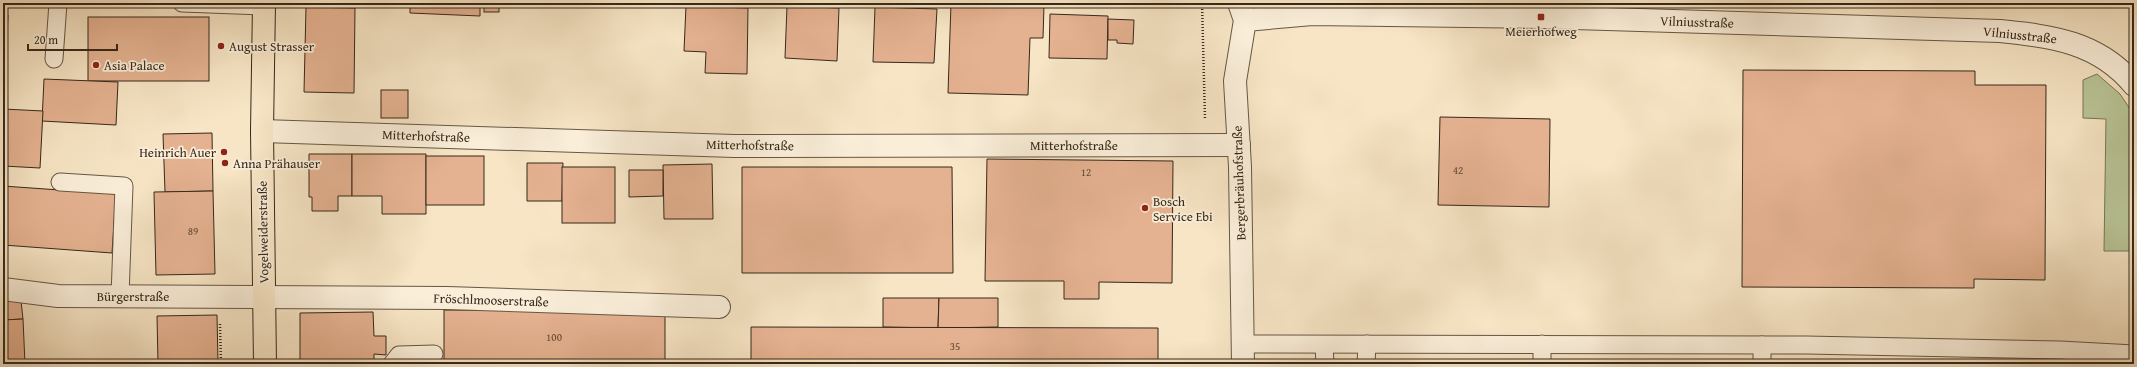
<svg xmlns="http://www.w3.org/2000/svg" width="2137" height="367" font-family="'Gentium Book Plus',serif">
  <rect width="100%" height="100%" fill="#f7e5c5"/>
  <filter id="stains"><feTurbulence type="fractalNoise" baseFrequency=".005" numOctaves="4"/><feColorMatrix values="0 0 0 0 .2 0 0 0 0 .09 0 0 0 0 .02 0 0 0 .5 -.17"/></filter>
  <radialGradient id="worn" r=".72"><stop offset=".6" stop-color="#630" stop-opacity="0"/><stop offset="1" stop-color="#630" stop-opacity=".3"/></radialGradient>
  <polygon fill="#b9c597" stroke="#787658" points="2097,74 2120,94 2134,115 2134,250 2132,251 2104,251 2106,119 2083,118 2083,80"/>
  <g fill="#e5b291" stroke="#36281a">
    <polygon points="410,3 480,3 480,16 410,13"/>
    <rect x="484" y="3" width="15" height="9"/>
    <polygon points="951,3 1044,5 1043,38 1030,38 1028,95 948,93"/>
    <polygon points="686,6 748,8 747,74 705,73 706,52 684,51"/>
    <polygon points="787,6 839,8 837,61 785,58"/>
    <polygon points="306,7 355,8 354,93 304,92"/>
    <polygon points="875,7 937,9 934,63 873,62"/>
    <polygon points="1050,14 1108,16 1107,59 1049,58"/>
    <polygon points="3,15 8,15 5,75 3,75"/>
    <rect x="88" y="17" width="121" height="64"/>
    <polygon points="1108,19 1134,20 1133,44 1117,43 1117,40 1108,40"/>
    <polygon points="1743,70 1975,71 1975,85 2046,85 2045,280 1974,279 1974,288 1742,287"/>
    <polygon points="44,79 118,82 116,125 42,121"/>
    <rect x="381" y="90" width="27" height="28"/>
    <polygon points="3,109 43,111 40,168 3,166"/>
    <polygon points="1440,117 1550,119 1549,207 1438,205"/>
    <polygon points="212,133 213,191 165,192 163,134"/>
    <polygon points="309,154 352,154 352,196 338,196 338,211 312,211 312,197 309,197"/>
    <polygon points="352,154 426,154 426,214 382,214 382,196 352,196"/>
    <rect x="426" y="156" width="58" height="49"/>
    <polygon points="987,159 1173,161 1172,283 1099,282 1099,299 1064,299 1064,281 985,281"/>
    <polygon points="527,163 563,163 562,201 527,201"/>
    <polygon points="712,164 713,219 664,219 663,165"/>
    <rect x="562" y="167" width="53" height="56"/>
    <polygon points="742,167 952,167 953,273 742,273"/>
    <polygon points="629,170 663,170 663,196 629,197"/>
    <polygon points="3,186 116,194 112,253 3,245"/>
    <polygon points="213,191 215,274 156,275 154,192"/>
    <polygon points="3,298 21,301 23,319 3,320"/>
    <polygon points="883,298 939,298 938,328 883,327"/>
    <polygon points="939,298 998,298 998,327 938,328"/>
    <polygon points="444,310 665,311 665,364 444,364"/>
    <polygon points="373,312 374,336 386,336 386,355 374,354 374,364 300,364 300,313"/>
    <polygon points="217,315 218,364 158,364 157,316"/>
    <polygon points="23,319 25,364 3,364 3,320"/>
    <polygon points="751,327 1158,328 1158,364 751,364"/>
  </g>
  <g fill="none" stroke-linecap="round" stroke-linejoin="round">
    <defs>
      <g id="lane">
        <polyline points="182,3 263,6"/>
        <polyline points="54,59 58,3"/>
        <polyline points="60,182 124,186 120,296"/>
        <polyline points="1243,344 1806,345 2060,350 2134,354"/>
        <polyline points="1542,344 1542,364"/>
        <polyline points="1324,345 1325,364"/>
        <polyline points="1762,345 1762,364"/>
        <polyline points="392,364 399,355 434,354"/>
        <polyline points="1366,364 1367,344"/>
      </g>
      <g id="street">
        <polyline points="1239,3 1245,20 1235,81 1240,167 1243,364"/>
        <path d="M1245,20l67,-6 229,3 459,14c51,5 99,11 134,54"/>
        <polyline points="262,131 734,146 1239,145"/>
        <polyline points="3,289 58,296 447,298 719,307"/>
      </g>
      <polyline id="primary" points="264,3 262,131 265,364"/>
    </defs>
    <use href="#lane" stroke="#665745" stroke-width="19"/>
    <use href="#street" stroke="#665745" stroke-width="24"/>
    <use href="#primary" stroke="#36281a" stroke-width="24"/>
    <g stroke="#36281a" stroke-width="2.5" stroke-dasharray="1 2" stroke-linecap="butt">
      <polyline points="1202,3 1205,119"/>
      <polyline points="220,324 221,364"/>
    </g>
    <use href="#lane" stroke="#faeed9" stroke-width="17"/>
    <use href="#street" stroke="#faeed9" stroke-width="22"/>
    <use href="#primary" stroke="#f7e5c5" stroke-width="22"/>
  </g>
  <g fill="#8f2418" stroke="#faeed9" stroke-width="1.5">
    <rect x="1537" y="13" width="8" height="8" rx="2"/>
    <circle cx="221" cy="46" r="4"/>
    <circle cx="96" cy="65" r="4"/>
    <circle cx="224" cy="152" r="4"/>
    <circle cx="225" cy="163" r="4"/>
    <circle cx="1145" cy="208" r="4"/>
  </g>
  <g text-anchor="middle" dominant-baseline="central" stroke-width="3.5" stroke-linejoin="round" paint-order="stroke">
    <g font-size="11" fill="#624a38">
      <text x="1458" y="170">42</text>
      <text x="1086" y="172">12</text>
      <text x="193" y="231">89</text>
      <text x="554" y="337">100</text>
      <text x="955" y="346">35</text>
    </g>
    <g font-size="13" fill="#36281a" stroke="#faeed9">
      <text transform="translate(1697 22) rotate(2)">Vilniusstraße</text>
      <text transform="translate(2020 35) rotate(6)">Vilniusstraße</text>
      <text transform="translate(426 136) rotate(2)">Mitterhofstraße</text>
      <text transform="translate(750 145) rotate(1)">Mitterhofstraße</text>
      <text x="1074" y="145">Mitterhofstraße</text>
      <text transform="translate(1239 183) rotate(-92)">Bergerbräuhofstraße</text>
      <text transform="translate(263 232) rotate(-91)">Vogelweiderstraße</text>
      <text x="133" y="296">Bürgerstraße</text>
      <text transform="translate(491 300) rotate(2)">Fröschlmooserstraße</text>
    </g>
    <g font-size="13" fill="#36281a" stroke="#faeed9" text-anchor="start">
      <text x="1541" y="31" text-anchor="middle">Meierhofweg</text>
      <text x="229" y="46">August Strasser</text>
      <text x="104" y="65">Asia Palace</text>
      <text x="216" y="152" text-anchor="end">Heinrich Auer</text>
      <text x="233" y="163">Anna Prähauser</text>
      <text x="1153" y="201">Bosch<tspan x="1153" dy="15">Service Ebi</tspan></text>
    </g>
  </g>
  <rect width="2137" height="367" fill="none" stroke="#f7e5c5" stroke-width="16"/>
  <rect x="4" y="4" width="2129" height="359" fill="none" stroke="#36281a" stroke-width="2"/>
  <rect x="8" y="8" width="2121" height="351" fill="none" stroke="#36281a"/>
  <path d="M28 44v6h89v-6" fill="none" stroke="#36281a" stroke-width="2"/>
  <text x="34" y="44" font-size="12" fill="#36281a" stroke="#faeed9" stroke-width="3" paint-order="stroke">20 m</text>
  <rect width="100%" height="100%" filter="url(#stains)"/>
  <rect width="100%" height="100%" fill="url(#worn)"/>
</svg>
